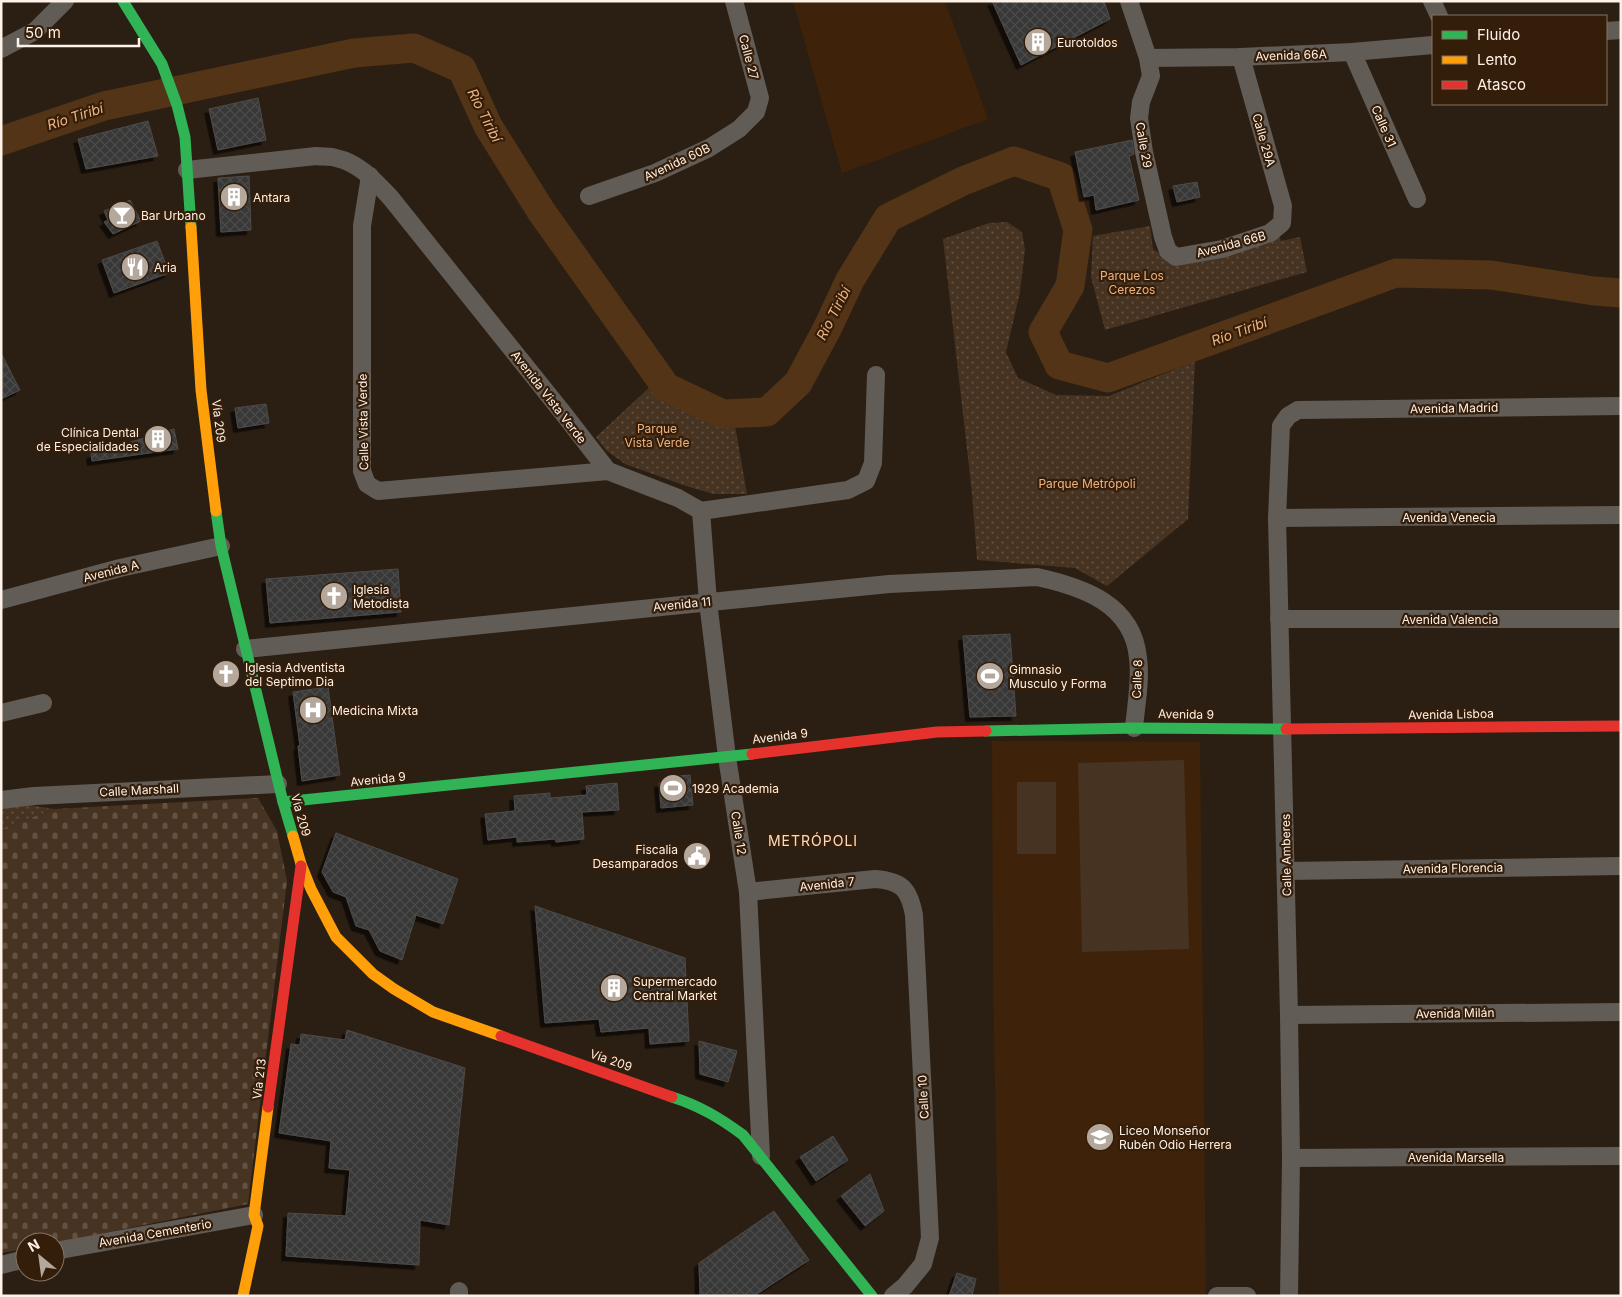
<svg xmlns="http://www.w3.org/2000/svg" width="1622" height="1297" font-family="Inter,sans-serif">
  <defs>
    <pattern id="cemetery-stones" width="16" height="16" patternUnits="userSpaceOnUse" patternTransform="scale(1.25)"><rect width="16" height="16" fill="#473322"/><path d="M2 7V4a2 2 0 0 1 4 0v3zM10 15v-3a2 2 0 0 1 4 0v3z" fill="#635142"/></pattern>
    <pattern id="park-dots" width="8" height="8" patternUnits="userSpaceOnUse" patternTransform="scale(1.25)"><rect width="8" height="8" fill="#473322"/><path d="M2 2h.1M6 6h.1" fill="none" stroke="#635142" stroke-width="1.8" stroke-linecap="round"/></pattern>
    <pattern id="building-cross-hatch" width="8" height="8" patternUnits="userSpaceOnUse" patternTransform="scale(1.25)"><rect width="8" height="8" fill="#383737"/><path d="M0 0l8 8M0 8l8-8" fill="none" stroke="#4c4b4a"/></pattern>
    <filter id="shadow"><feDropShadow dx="-4.5" dy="4.5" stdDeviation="0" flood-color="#0009"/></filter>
  </defs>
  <rect width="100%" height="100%" fill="#2b1f13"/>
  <g fill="#3e230a">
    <polygon points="793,1 945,1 988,119 842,173"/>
    <polygon points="992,741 1200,742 1206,1296 999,1296 993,977"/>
  </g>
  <polygon fill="url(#cemetery-stones)" points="258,798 277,831 287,881 248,1204 55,1243 25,1242 25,1249 1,1253 1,829 54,809"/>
  <g fill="url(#park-dots)">
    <polygon points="1007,222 1022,232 1025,250 1020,292 1006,352 1018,378 1056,395 1109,396 1195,361 1188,519 1107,586 1075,568 977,560 972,493 943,239 989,223"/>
    <polygon points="1150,226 1153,249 1167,258 1279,235 1281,241 1300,237 1307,272 1105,330 1091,277 1093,236"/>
    <polygon points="652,385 662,396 723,427 735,426 747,494 714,494 686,486 625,464 606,450 596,437"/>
    <polygon points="17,803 54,809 1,829 1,808"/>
  </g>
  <g fill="#473322">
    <polygon points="1184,760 1189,949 1082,952 1078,763"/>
    <rect x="1017" y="782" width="39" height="72"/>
  </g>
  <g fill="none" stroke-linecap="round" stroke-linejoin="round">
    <polyline stroke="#533417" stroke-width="29" points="1,141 104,106 354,53 414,48 462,69 488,126 541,211 666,387 723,414 767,412 798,383 827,329 850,280 888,218 963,181 1014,161 1061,177 1078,230 1070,286 1043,332 1059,365 1108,378 1396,273 1491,275 1594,291 1621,293"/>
  </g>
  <g fill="url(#building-cross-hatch)" stroke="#4d4b4a" filter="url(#shadow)">
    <polygon points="992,1 1104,1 1110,19 1021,65"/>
    <polygon points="258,98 266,140 218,150 209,109"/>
    <polygon points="148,121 158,156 86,169 78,139"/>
    <polygon points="1132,140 1134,154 1129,156 1139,200 1096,210 1094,195 1084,197 1075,152"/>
    <polygon points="249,176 251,230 221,232 218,178"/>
    <polygon points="1197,182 1200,197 1177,202 1173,186"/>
    <polygon points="130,200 141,221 113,234 104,222 108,220 104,211"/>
    <polygon points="157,241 169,273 114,293 102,260"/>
    <polygon points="1,353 20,390 1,399"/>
    <polygon points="266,404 269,423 238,428 235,408"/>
    <polygon points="174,429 178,449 92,461 91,454"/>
    <polygon points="398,569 401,612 270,623 266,579"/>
    <polygon points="1010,634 1016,716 970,717 963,636"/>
    <polygon points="328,687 340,775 302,781 298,746 300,746 293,692"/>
    <polygon points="690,775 693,805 661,808 659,783 669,782 668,777"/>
    <polygon points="617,783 619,810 582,812 584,839 556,842 555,839 517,842 517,837 488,840 485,814 515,811 514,796 550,793 550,798 587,795 586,786"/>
    <polygon points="336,833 458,879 443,924 416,915 402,960 380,951 369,930 356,926 346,897 333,892 322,872"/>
    <polygon points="535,906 685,958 689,1041 650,1044 649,1028 601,1032 599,1019 545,1023"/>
    <polygon points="347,1030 465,1068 449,1225 420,1220 419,1265 286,1256 288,1213 346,1216 350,1170 329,1168 331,1141 279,1133 291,1044 300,1045 301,1034 345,1040"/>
    <polygon points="699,1041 737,1051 728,1082 700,1074"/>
    <polygon points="833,1136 848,1160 816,1181 800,1157"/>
    <polygon points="870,1174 884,1211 865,1226 841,1196"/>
    <polygon points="774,1211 809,1260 754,1296 700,1295 699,1263"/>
    <polygon points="957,1273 976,1279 972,1296 949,1296"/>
  </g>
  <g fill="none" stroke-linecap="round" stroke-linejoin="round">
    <g stroke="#625c56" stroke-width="18">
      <polyline points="1129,1 1148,58 1151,76 1141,102 1139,118 1144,152 1163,237 1168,251 1176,257 1222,249 1270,233 1282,223 1283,206 1241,57"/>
      <polyline points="1432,1 1439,16"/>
      <polyline points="1606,31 1621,30"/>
      <polyline points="1,49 35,31 65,1"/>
      <polyline points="1352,52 1417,199"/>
      <polyline points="1148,58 1241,57 1352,52 1433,45"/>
      <path d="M187,170l129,-14c7,1 14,0 20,2 23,5 38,22 54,39l173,216 45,58 70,27 23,13 147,-21 18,-9 7,-18 3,-88"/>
      <polyline points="370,176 362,226 362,471 367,484 378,491 608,471"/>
      <polyline points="589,196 655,173 709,148 739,129 756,112 760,98 734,1"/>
      <polyline points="701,511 708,602 727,757 748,892 761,1156"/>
      <polyline points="1277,518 1621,515"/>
      <polyline points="1,600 120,568 221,546"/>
      <polyline points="1279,619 1621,619"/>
      <path d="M245,649l644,-65 148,-7c46,10 96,27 101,81 3,22 -2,47 -4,70"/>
      <polyline points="1,713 43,703"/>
      <polyline points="1,800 34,796 278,784"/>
      <polyline points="1286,871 1621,866"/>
      <path d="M748,892l127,-13c27,2 34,10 39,36l16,323 -7,26 -18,22 -12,10"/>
      <polyline points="1289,1015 1621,1012"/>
      <polyline points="1291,1158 1621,1156"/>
      <polyline points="55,1251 254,1215"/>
      <polyline points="1,1265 25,1259"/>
      <polyline points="459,1296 459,1291"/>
      <polyline points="1217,1296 1247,1296"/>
      <polyline points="1289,1296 1291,1158 1289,1015 1277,518 1281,426 1288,416 1298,410 1621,406"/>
    </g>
    <g stroke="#30b455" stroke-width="11">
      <polyline points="123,1 162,64 177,105 185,137 191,227"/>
      <polyline points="216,511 221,546 283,802 293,836"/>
      <polyline points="986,731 1134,728 1286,729"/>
      <polyline points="283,802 752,754"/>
      <path d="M672,1097c28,9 48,21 71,38l129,161"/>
    </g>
    <g stroke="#ff9f0a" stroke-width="11">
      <polyline points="191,227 201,390 216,511"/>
      <polyline points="293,836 301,864 311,889 336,937 373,974 394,989 433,1012 501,1036"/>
      <polyline points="243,1296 258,1226 254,1215 268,1107"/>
    </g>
    <g stroke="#e5322d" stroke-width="11">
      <polyline points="1286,729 1621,726"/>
      <polyline points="752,754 937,732 986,731"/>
      <polyline points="501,1036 672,1097"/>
      <polyline points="268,1107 301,866"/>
    </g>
  </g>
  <defs>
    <symbol id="building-disc" viewBox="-11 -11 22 22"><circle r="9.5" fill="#b4a89d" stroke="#351e09"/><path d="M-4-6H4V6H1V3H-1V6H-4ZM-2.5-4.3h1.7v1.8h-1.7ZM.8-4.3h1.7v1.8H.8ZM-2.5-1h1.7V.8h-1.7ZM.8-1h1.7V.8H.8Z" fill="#fff"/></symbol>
    <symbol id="bar-disc" viewBox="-11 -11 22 22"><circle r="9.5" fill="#b4a89d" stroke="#351e09"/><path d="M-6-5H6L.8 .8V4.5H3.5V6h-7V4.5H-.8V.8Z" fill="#fff"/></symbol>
    <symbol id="restaurant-disc" viewBox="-11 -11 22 22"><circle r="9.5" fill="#b4a89d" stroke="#351e09"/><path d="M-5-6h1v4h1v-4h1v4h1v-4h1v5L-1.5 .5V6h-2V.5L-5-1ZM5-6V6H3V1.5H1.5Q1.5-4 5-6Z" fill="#fff"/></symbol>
    <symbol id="church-disc" viewBox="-11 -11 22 22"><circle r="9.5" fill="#b4a89d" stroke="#351e09"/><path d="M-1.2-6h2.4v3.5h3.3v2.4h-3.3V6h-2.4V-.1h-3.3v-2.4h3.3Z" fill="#fff"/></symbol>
    <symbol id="stadium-disc" viewBox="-11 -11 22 22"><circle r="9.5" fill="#b4a89d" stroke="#351e09"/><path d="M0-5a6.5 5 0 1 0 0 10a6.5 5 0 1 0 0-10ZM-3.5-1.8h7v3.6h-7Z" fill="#fff"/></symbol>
    <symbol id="hospital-disc" viewBox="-11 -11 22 22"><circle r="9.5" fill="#b4a89d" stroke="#351e09"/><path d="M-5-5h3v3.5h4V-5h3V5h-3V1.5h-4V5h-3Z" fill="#fff"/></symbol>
    <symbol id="civic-disc" viewBox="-11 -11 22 22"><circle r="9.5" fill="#b4a89d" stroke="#351e09"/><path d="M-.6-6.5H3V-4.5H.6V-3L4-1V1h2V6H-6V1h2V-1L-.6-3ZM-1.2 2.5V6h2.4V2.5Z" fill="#fff"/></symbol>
    <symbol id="school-disc" viewBox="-11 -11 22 22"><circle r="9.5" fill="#b4a89d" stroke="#351e09"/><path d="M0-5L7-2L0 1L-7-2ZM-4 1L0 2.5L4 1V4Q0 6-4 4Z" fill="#fff"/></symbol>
  </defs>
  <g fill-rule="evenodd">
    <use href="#building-disc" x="1022" y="26" width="32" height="32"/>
    <use href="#building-disc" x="218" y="181" width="32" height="32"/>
    <use href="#bar-disc" x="106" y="199" width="32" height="32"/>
    <use href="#restaurant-disc" x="119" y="251" width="32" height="32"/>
    <use href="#building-disc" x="142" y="423" width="32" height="32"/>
    <use href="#church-disc" x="318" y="580" width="32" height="32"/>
    <use href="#church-disc" x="210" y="658" width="32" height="32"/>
    <use href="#stadium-disc" x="974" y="660" width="32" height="32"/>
    <use href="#hospital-disc" x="297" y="694" width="32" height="32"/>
    <use href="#stadium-disc" x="657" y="772" width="32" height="32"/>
    <use href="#civic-disc" x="681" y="840" width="32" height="32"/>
    <use href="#building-disc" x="598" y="972" width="32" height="32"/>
    <use href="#school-disc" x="1084" y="1121" width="32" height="32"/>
  </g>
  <g text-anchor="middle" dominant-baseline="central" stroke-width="4.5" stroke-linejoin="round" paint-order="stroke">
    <g font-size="12" fill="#fef1e7" stroke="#351e09" text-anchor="start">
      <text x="1057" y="42">Eurotoldos</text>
      <text x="253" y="197">Antara</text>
      <text x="141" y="215">Bar Urbano</text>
      <text x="154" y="267">Aria</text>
      <text x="139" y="432" text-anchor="end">Clínica Dental<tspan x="139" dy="14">de Especialidades</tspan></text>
      <text x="353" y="589">Iglesia<tspan x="353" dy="14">Metodista</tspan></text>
      <text x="245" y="667">Iglesia Adventista<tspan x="245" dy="14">del Septimo Dia</tspan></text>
      <text x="1009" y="669">Gimnasio<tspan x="1009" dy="14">Musculo y Forma</tspan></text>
      <text x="332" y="710">Medicina Mixta</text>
      <text x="692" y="788">1929 Academia</text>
      <text x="678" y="849" text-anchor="end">Fiscalia<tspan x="678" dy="14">Desamparados</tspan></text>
      <text x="633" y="981">Supermercado<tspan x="633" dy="14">Central Market</tspan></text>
      <text x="1119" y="1130">Liceo Monseñor<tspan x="1119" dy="14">Rubén Odio Herrera</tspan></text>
    </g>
    <g font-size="12" fill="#fef1e7" stroke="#351e09">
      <text transform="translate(1291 55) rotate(-2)">Avenida 66A</text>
      <text transform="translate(749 57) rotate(75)">Calle 27</text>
      <text transform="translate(1384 126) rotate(66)">Calle 31</text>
      <text transform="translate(1264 140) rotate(74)">Calle 29A</text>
      <text transform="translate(1144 145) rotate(80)">Calle 29</text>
      <text transform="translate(677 162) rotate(-25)">Avenida 60B</text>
      <text transform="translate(1231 244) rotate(-15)">Avenida 66B</text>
      <text transform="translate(549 397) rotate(52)">Avenida Vista Verde</text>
      <text transform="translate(1454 408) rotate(-1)">Avenida Madrid</text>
      <text transform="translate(219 421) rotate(83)">Vía 209</text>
      <text transform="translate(363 422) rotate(-91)">Calle Vista Verde</text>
      <text x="1449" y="517">Avenida Venecia</text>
      <text transform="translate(111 571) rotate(-14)">Avenida A</text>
      <text transform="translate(682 604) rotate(-6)">Avenida 11</text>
      <text x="1450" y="619">Avenida Valencia</text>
      <text transform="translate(1137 679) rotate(-88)">Calle 8</text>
      <text transform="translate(1186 714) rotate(1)">Avenida 9</text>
      <text transform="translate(1451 714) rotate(-1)">Avenida Lisboa</text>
      <text transform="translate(780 736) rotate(-7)">Avenida 9</text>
      <text transform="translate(378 779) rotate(-6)">Avenida 9</text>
      <text transform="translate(139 790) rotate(-3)">Calle Marshall</text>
      <text transform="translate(301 815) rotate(74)">Vía 209</text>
      <text transform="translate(739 833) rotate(81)">Calle 12</text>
      <text transform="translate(1286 855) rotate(-91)">Calle Amberes</text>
      <text transform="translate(1453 868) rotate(-1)">Avenida Florencia</text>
      <text transform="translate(827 884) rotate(-6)">Avenida 7</text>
      <text transform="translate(1455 1013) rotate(-1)">Avenida Milán</text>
      <text transform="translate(611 1060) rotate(19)">Vía 209</text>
      <text transform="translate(259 1079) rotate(-83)">Vía 213</text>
      <text transform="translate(923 1097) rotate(-93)">Calle 10</text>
      <text x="1456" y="1157">Avenida Marsella</text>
      <text transform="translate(155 1233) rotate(-10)">Avenida Cementerio</text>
    </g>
    <g font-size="12" fill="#edb280" stroke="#351e09">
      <text x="1132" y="275">Parque Los<tspan x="1132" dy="14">Cerezos</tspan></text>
      <text x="657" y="428">Parque<tspan x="657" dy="14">Vista Verde</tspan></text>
      <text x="1087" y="483">Parque Metrópoli</text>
    </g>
    <g font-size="14" font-style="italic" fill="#efb381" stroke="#351e09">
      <text transform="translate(485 115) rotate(63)">Río Tiribí</text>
      <text transform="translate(75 116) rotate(-18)">Río Tiribí</text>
      <text transform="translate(833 313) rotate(-63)">Río Tiribí</text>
      <text transform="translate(1239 331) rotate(-20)">Río Tiribí</text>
    </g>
    <g font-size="14" letter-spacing="1" fill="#f9dac1" stroke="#351e09">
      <text x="813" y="840">METRÓPOLI</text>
    </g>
  </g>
  <rect width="1622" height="1297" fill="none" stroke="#fef1e7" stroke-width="5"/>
  <rect x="1432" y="15" width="175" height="90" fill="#351e09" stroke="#857262"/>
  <rect x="1442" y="31" width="25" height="8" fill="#30b455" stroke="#857262"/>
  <text x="1477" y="40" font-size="15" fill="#fef1e7">Fluido</text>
  <rect x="1442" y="56" width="25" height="8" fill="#ff9f0a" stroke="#857262"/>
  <text x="1477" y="65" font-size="15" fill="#fef1e7">Lento</text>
  <rect x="1442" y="81" width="25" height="8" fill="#e5322d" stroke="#857262"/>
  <text x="1477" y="90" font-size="15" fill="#fef1e7">Atasco</text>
  <g transform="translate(40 1257) rotate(331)"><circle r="24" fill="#351e09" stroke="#857262"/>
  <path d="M0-4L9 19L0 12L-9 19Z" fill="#b4a89d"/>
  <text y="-8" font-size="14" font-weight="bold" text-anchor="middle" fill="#fef1e7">N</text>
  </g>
  <path d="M18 38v8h121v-8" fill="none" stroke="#fef1e7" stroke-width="2.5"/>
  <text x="25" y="38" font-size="15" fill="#fef1e7" stroke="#351e09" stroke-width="4" paint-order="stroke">50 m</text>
</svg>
